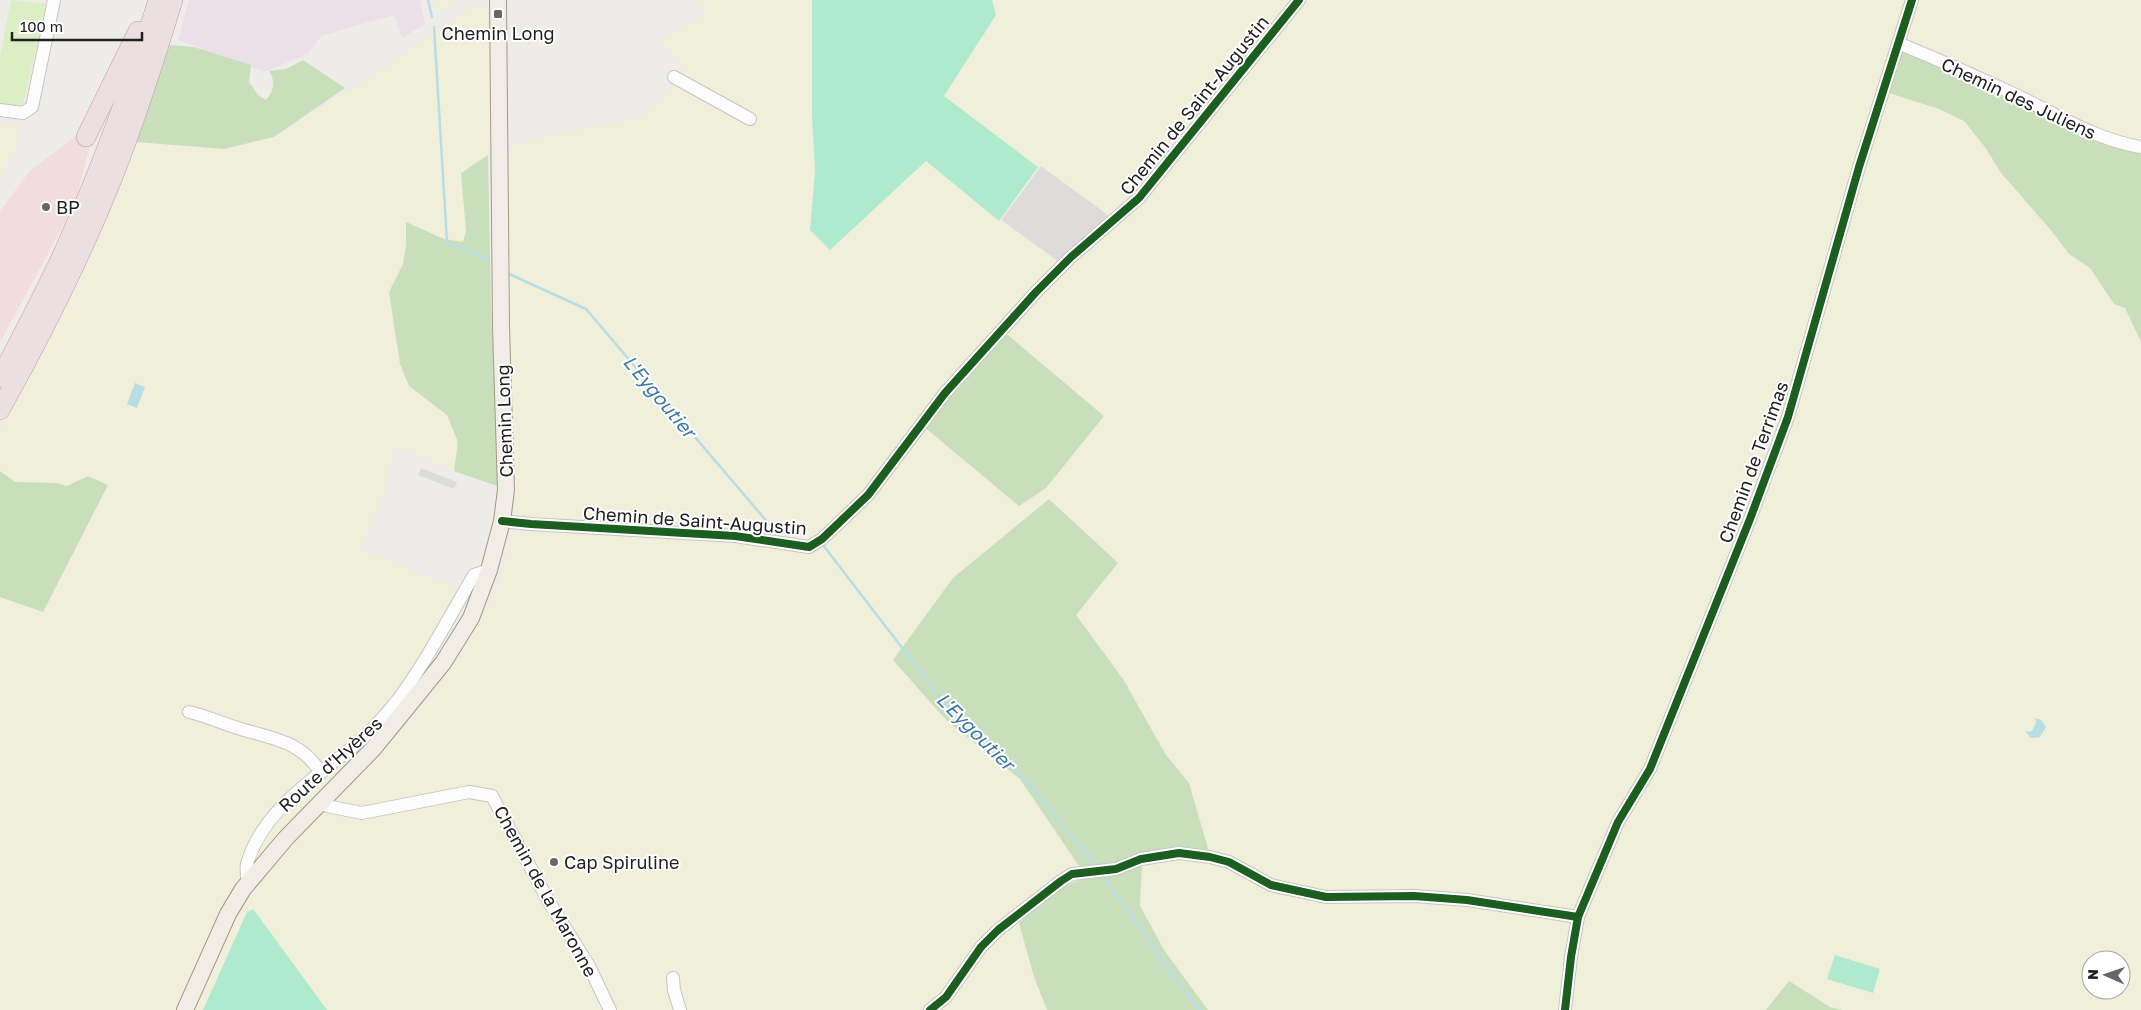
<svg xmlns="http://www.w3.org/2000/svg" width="2141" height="1010" font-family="'Golos Text',sans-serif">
  <rect width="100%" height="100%" fill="#eeece8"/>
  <polygon fill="#dddcda" points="1041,166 1111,217 1059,262 1001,220"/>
  <polygon fill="#f1dedc" points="78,134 91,141 75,204 0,342 0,211 29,172"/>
  <polygon fill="#ece0e8" points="189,0 420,0 425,24 402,38 394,15 321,36 308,54 265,72 178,40"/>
  <polygon fill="#dcdcda" points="421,468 457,482 454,489 418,475"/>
  <g fill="#f0efda" fill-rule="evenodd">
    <polygon points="433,0 459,0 437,14"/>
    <polygon points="694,0 1294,0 1145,186 1111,217 1041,166 1001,220 1059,262 850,511 810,543 519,518 514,513 514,506 515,479 508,301 507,183 512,144 642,117 677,83 684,67 657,41 707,14"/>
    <polygon points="1303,0 1909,0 1788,404 1658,740 1577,910 1573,912 1351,895 1289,887 1209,852 1189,783 1166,755 1123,679 1076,615 1049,499 953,578 946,720 1020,779 1079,866 1061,871 977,943 942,993 921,1010 192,1010 206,975 233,923 263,877 411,720 456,663 490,603 500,580 511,541 517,533 544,528 685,535 811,552 923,426 1019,506 1003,331 1092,244"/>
    <polygon points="1916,0 2141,0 2141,144 2123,141 1904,42"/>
    <polygon points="480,5 488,5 491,93 488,155 461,173 466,231 463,242 444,239 406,222 406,245 403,264 389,293 409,386 447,414 458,442 454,471 396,446 381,500 361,549 457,588 421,654 408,696 383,727 304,809 183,996 177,1010 0,1010 0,597 43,612 88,476 67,486 55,483 15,482 0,471 0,430 22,387 136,142 226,149 276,136 360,84 458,16"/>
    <path d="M1886,92l53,17 25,12 21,26 16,26 49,56 19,25 21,14 24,36 11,4 16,34v668h-298l-13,-3 -41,-26 -23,29h-197l13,-96 169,-393zM2091,960h30v30h-30z"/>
    <polygon points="0,123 20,126 22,132 0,185"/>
    <polygon points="1178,857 1201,860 1228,867 1241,877 1305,900 1341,903 1467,904 1572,923 1562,1010 1208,1010 1164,949 1140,906 1142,863"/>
    <polygon points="1019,923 1034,977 1047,1010 938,1010 953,999 964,980 997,935"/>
  </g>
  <polygon fill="#dceec4" points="11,0 47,4 22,109 0,106 0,58"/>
  <g fill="#c9dfbb">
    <path d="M168,45l26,2 57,18 -2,17 9,13 8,5c8,-9 10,-19 3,-29l17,-2 17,-9 42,28 -71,49 -50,12 -88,-7z"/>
    <polygon points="1900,46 2141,149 2141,342 2125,308 2114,304 2090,268 2069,254 2050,229 2001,173 1985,147 1964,121 1939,109 1886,92"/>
    <polygon points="488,155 491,308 499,471 497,486 454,471 458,442 447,415 409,386 400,364 389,292 403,264 406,245 406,222 444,239 463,242 466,231 461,173"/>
    <polygon points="1003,331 1104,416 1046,488 1019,506 923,426"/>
    <polygon points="0,471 15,482 56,483 67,486 88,476 108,485 43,612 0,597"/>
    <polygon points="1049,499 1118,563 1076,615 1123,679 1166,755 1189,783 1209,852 1109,866 1089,868 1079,866 1020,779 946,720 893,660 953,578"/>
    <path d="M1142,863l-2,43 24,44 44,60h-161l-13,-33 -15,-54c15,-13 31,-29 49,-38 23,-11 49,-16 74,-22z"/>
    <polygon points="1789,981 1830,1007 1843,1010 1766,1010"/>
  </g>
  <g fill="#afeace">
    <polygon points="812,0 992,0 996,15 944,96 1038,167 999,221 926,161 830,250 810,230 815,171 812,117"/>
    <polygon points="253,909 327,1010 203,1010 247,912"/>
    <polygon points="1835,955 1880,969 1873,993 1827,979"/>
  </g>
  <g fill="#b8dde4">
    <polygon points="135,383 145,387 137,408 127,404"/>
    <polygon points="2035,718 2041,720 2046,727 2040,737 2031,738 2026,732 2027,730 2027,732 2032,731 2036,722"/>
  </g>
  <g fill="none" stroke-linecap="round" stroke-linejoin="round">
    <g stroke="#b8dde4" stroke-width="2.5">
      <polyline points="428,0 432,17"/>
      <polyline points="434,27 447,242 488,259"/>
      <polyline points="509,274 586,309 775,531 796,535"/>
      <polyline points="823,545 953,714 1028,783 1096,865"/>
      <polyline points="1103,875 1178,983 1200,1010"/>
    </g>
    <defs>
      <g id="minor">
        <path d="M1898,43c41,17 80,34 120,53 39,19 79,44 123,51"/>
        <polyline points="674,77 750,119"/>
        <polyline points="0,110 23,113 32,107 54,0"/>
        <polyline points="502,521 531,524 735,536 809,547 822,539 868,495 945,393 1036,292 1071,257 1139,198 1299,0"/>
        <path d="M189,712c18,4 34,12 52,17 33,10 60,12 80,44"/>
        <polyline points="322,801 327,806 362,813 469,792 492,796 549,902 589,966 610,1010"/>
        <path d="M248,883c-1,-6 -2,-14 -1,-19 16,-56 73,-89 114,-124 13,-11 25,-26 36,-39 30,-40 52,-84 77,-126l15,-5"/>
        <polyline points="673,978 674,990 680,1010"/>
        <polyline points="930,1010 946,997 981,947 998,930 1061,881 1072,874 1116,869 1141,859 1179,853 1210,857 1229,862 1271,885 1326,897 1414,896 1467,900 1578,917"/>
        <polyline points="1565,1010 1571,957 1578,917 1618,822 1650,769 1750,519 1788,417 1859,167 1912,0"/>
      </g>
      <polyline id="major" points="185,1010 228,914 243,889 286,838 373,749 443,663 471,618 489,570 502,521 506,490 501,327 498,0"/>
      <g id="highway">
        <polyline points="86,137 138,31"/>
        <path d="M0,378c22,-42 45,-85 65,-129 36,-81 67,-164 93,-249"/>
        <path d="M0,410c42,-75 81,-153 113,-233 23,-58 42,-118 60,-177"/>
      </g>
    </defs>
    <use href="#minor" stroke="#c7c6c4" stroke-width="14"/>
    <use href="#major" stroke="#a59984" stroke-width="18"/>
    <use href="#highway" stroke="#c69caa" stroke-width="20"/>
    <use href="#minor" stroke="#fcfcfc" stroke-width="12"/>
    <use href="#major" stroke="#f1ece5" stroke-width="16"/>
    <use href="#highway" stroke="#ebdfe1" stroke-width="19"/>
    <defs>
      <g id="cycleway">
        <polyline points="502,521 531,524 735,536 809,547 822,539 868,495 945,393 1036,292 1071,257 1139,198 1299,0"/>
        <polyline points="930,1010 946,997 981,947 998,930 1061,881 1072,874 1116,869 1141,859 1179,853 1210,857 1229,862 1271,885 1326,897 1414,896 1467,900 1578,917"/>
        <polyline points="1565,1010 1571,957 1578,917 1618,822 1650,769 1750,519 1788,417 1859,167 1912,0"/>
      </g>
    </defs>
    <use href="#cycleway" stroke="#fff" stroke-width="11"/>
    <use href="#cycleway" stroke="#1b5e20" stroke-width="8"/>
  </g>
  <g fill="#686766" stroke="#fff" stroke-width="2">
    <rect x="493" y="9" width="10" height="10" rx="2.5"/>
    <circle cx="46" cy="207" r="5"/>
    <circle cx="554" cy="862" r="5"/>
  </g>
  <g text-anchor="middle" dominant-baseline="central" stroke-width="4" stroke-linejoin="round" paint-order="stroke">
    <g font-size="18" fill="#202020" stroke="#fff" text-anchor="start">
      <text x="498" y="33" text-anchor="middle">Chemin Long</text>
      <text x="56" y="207">BP</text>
      <text x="564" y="862">Cap Spiruline</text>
    </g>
    <g font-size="18" fill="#202020" stroke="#fff">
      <text transform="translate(2019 98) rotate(25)">Chemin des Juliens</text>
      <text transform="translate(1194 105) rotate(-51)">Chemin de Saint-Augustin</text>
      <text transform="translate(504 421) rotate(-92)">Chemin Long</text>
      <text transform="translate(1753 462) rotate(-70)">Chemin de Terrimas</text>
      <text transform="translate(695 520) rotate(4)">Chemin de Saint-Augustin</text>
      <text transform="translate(330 764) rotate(-42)">Route d'Hyères</text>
      <text transform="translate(546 891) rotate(61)">Chemin de la Maronne</text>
    </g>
    <g font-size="19" font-style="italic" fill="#3c78a9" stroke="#fff">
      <text transform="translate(660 396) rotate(50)">L'Eygoutier</text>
      <text transform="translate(976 731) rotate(45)">L'Eygoutier</text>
    </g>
  </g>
  <g transform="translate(2106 975) rotate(272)"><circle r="24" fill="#ffffff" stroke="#a6a6a6"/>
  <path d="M0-4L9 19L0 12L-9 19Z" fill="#686766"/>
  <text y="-8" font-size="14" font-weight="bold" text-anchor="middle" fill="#202020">N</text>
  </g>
  <path d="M12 32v8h130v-8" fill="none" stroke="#202020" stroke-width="2.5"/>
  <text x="20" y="32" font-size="15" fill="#202020" stroke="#ffffff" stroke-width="4" paint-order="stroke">100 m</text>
</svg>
